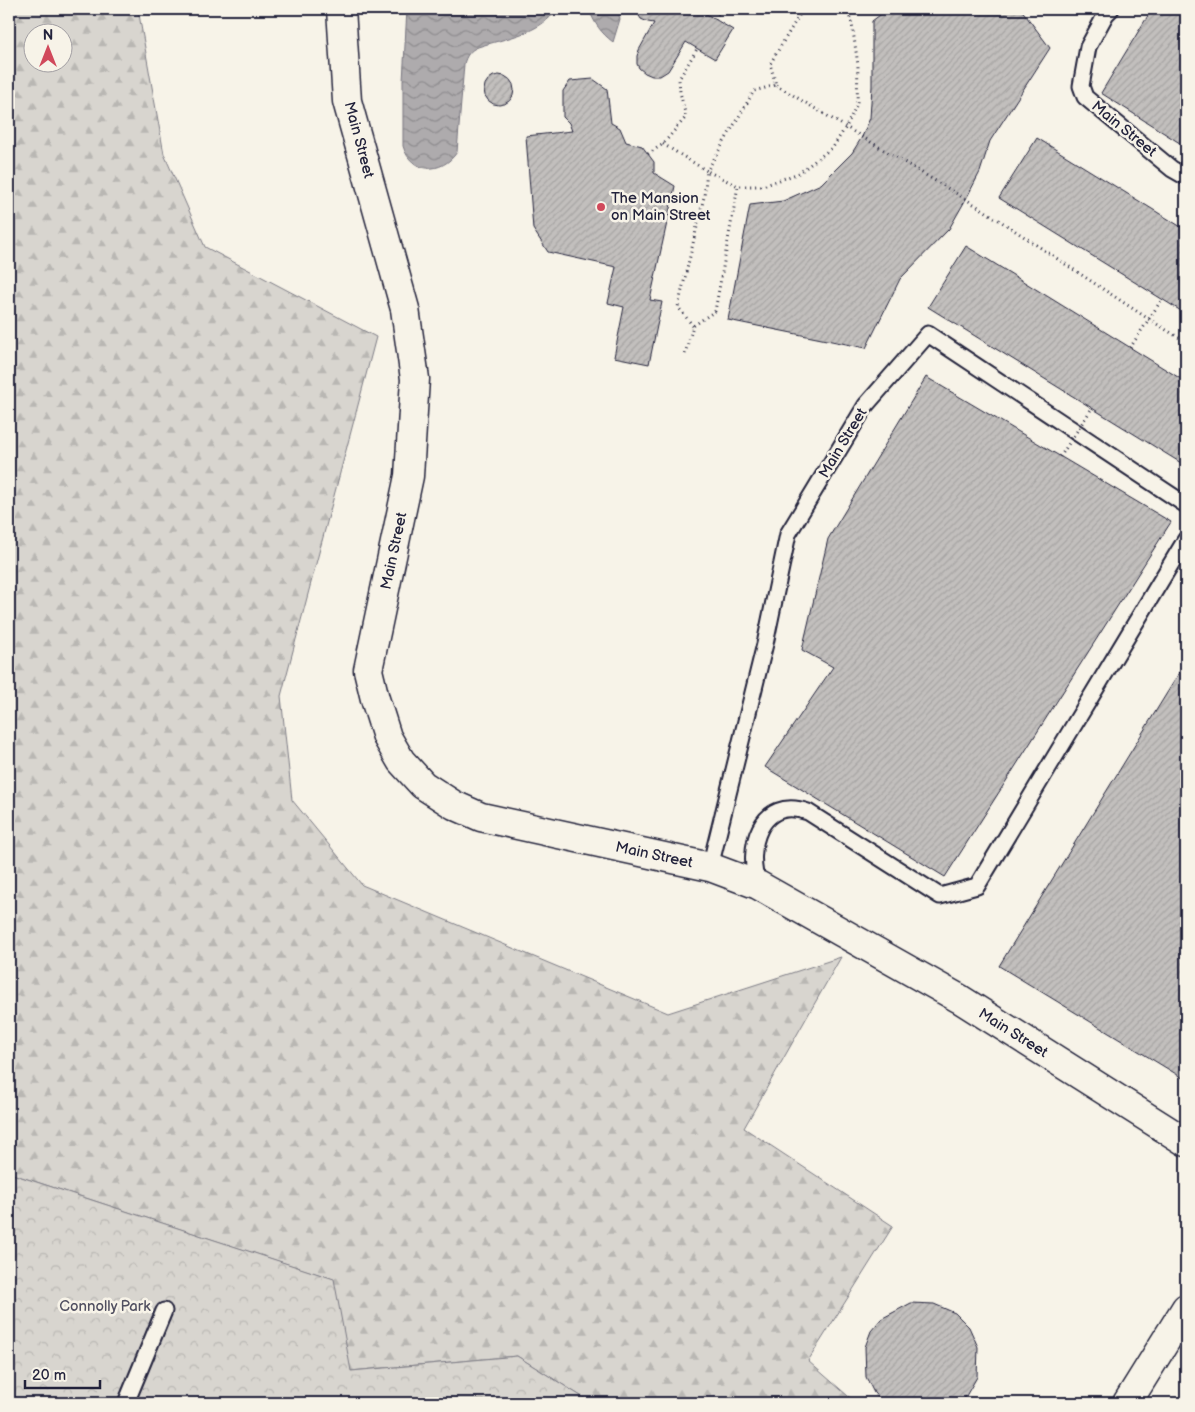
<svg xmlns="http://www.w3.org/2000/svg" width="1195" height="1412" font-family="'Balsamiq Sans',sans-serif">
  <defs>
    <pattern id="forest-firs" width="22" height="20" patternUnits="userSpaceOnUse" patternTransform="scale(1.25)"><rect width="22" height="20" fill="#d8d5cf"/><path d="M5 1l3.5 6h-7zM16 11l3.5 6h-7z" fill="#b9b7b3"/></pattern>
    <pattern id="park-crowns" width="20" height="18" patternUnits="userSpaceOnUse" patternTransform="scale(1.25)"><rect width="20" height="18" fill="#d8d5cf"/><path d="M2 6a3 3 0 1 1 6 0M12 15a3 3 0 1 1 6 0" fill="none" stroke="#b9b7b3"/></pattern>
    <pattern id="water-waves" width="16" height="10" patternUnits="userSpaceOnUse" patternTransform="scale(1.25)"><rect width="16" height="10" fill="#aeabad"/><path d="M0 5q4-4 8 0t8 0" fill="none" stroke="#8d8b8e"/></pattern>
    <pattern id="building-hatch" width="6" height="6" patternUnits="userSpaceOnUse" patternTransform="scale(1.25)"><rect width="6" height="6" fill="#c2bfbd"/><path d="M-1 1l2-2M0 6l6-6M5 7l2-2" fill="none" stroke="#a6a4a3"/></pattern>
  </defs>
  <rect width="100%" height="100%" fill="#f7f3e8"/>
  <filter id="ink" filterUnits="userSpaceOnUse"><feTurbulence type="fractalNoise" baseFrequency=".02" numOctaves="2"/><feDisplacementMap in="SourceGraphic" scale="10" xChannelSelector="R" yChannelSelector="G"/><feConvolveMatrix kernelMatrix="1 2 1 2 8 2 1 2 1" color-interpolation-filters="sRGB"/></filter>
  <g filter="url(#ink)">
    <path fill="url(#forest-firs)" stroke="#7d7c85" fill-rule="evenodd" d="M9,9h129l26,145 41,93 171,90 -95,359 11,104 70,85 306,128 173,-56 -97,171 149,98 -85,135 48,42h-264l-75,-47 -167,15 -17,-92 -324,-106zM32,32h30v30h-30z"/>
    <polygon fill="url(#park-crowns)" stroke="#7d7c85" points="9,1173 334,1279 351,1371 517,1356 592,1403 9,1403"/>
    <g fill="url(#water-waves)" stroke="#76747f">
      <path d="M407,9h150c-17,25 -52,29 -79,38 -8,3 -12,9 -14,17l-7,88c-15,23 -46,22 -54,-6v-65z"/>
      <path d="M589,9h28l3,10 -7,23c-12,-9 -19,-19 -24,-33z"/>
    </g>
    <g fill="url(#building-hatch)" stroke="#22223b">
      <polygon points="635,9 706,9 703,12 733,30 715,59 686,42 668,71 660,76 652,76 645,73 639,68 637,64 637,56 639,50 654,23 648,22 641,19"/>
      <polygon points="888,9 1021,9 1050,48 990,141 980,172 966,199 949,229 900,279 866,348 728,320 750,205 783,201 821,184 852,153 862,137 870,118 872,86 872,21"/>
      <polygon points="1152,9 1186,9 1186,147 1101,93"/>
      <circle cx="499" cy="90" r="15"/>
      <polygon points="593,79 607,89 611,123 620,128 626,142 642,146 654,162 654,173 675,186 650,300 662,302 649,364 614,357 624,307 608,303 616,267 548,252 533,229 526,136 572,131 569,123 563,117 563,91 570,81"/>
      <polygon points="1037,138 1186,230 1186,314 999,198"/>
      <polygon points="966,246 1186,382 1186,466 928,307"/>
      <polygon points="926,377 1171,522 945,877 765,767 833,667 802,650 828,539"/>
      <polygon points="1186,662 1186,1080 999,966"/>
      <polygon points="911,1303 934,1304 955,1313 969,1327 978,1347 977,1377 963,1401 959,1403 883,1403 874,1393 866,1377 865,1347 871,1331 881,1319"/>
    </g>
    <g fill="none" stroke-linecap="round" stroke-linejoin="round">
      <defs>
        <g id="lane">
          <polyline points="1111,9 1106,14 1088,47 1081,86 1085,97 1172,169 1186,177"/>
          <polyline points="710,867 765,644 788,534 866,405 928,334 1186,505"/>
          <path d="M758,885c-13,-36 2,-90 50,-73l132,84 37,-10 209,-347"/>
          <polyline points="126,1403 164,1311"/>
        </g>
        <polyline id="street" points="341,9 347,101 405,309 415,379 409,476 368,670 375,699 387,737 401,761 423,785 454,805 481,817 710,867 758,885 960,999 1186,1142"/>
        <polyline id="secondary" points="1127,1403 1186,1308"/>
      </defs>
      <use href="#lane" stroke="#22223b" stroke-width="19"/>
      <use href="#street" stroke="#22223b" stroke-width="31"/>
      <use href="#secondary" stroke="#22223b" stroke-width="31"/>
      <g stroke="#22223b" stroke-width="3" stroke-dasharray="1 4" stroke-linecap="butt">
        <polyline points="715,19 721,9"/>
        <polyline points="776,85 982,209 1147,318 1186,342"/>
        <polyline points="663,144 707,171 754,91 776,85 770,64 803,9"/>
        <polyline points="648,154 663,144 686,117 680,92 679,79 697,49"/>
        <polyline points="693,326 678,307 704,197 707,171 738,186"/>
        <polyline points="685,354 693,326 715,311 738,186 763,186 799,173 833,147 846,127 857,104 858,65 852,24 847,9"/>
      </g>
      <use href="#lane" stroke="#f7f3e8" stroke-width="15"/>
      <use href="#street" stroke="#f7f3e8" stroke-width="28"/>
      <use href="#secondary" stroke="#f7f3e8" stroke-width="28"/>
      <g stroke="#22223b" stroke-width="3" stroke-dasharray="1 4" stroke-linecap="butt">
        <polyline points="1130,348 1162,299"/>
        <polyline points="1060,457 1092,408"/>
      </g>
    </g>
  </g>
  <circle fill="#d1495b" stroke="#f7f3e8" stroke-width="2" cx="601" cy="207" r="5"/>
  <g text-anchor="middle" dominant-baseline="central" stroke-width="5" stroke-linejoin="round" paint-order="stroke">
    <g font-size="15" fill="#22223b" stroke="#f7f3e8">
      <text transform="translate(1124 129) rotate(39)">Main Street</text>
      <text transform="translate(359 140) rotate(75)">Main Street</text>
      <text transform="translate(843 443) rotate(-59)">Main Street</text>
      <text transform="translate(394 551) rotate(-78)">Main Street</text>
      <text transform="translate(654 855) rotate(12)">Main Street</text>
      <text transform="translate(1013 1033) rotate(32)">Main Street</text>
    </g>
    <g font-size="15" fill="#22223b" stroke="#f7f3e8" text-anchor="start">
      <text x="611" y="198">The Mansion<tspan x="611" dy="17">on Main Street</tspan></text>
    </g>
    <g font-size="15" fill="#504f60" stroke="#f7f3e8">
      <text x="105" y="1306">Connolly Park</text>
    </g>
  </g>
  <rect width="1195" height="1412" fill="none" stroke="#f7f3e8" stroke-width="30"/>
  <rect x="15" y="15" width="1165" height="1382" fill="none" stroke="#22223b" stroke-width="2" filter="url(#ink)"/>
  <g transform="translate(48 48)"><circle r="24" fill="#f7f3e8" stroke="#a29fa3"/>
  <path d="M0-4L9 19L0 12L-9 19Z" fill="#d1495b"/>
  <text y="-8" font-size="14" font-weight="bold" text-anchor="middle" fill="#22223b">N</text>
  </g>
  <path d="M25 1380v8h75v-8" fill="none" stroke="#22223b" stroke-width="2.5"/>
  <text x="32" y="1380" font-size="15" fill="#22223b" stroke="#f7f3e8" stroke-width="4" paint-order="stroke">20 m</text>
</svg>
